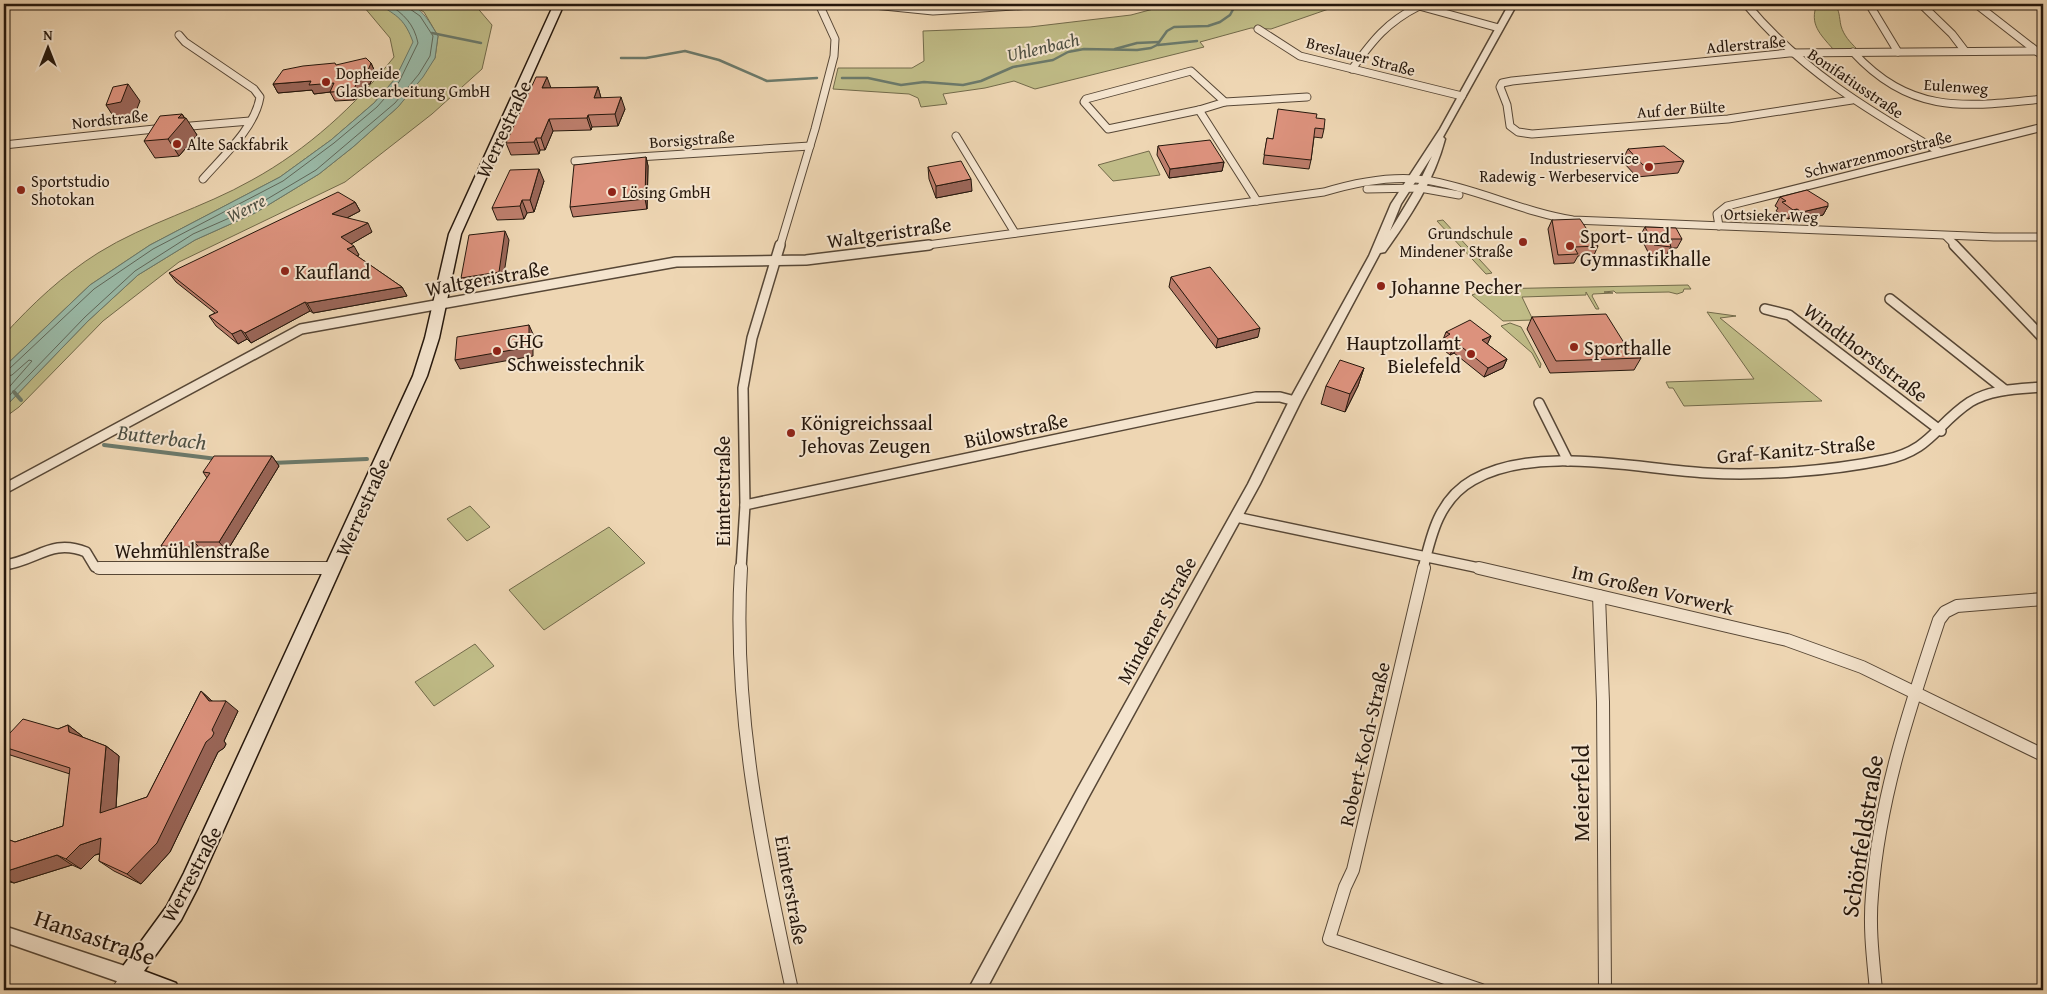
<svg xmlns="http://www.w3.org/2000/svg" width="2047" height="994" font-family="'Gentium Book Plus',serif">
  <rect width="100%" height="100%" fill="#eed6b3"/>
  <filter id="stains"><feTurbulence type="fractalNoise" baseFrequency=".004" numOctaves="4"/><feColorMatrix values="0 0 0 0 .2 0 0 0 0 .09 0 0 0 0 .02 0 0 0 .5 -.17"/></filter>
  <radialGradient id="worn" r=".72"><stop offset=".6" stop-color="#630" stop-opacity="0"/><stop offset="1" stop-color="#630" stop-opacity=".3"/></radialGradient>
  <g fill="#c0bc87" stroke="#726a4a">
    <path d="M348,4c36,0 51,3 66,38l-19,37 -21,24 -43,37 -51,37 -130,68 -60,40 -86,82v-32c28,-31 59,-60 94,-82 48,-30 105,-45 154,-73 55,-30 104,-75 142,-123l-4,-19 -26,-31z"/>
    <polygon points="410,4 474,4 492,25 482,69 432,114 345,182 179,262 103,321 19,407 4,418 4,408 88,321 138,275 195,240 255,213 319,174 353,147 398,107 435,58 438,36 424,12"/>
    <polygon points="1172,4 1343,4 1271,29 1251,28 1200,42 1204,47 1035,89 1014,81 985,88 943,94 947,104 921,107 918,98 909,94 833,89 838,68 912,68 924,61 923,31 1030,27 1131,15"/>
    <path d="M1817,4h17c6,6 5,13 7,22 3,10 9,16 16,23h-24c-13,-15 -24,-25 -16,-45z"/>
    <polygon points="1149,151 1160,175 1113,181 1098,165"/>
    <polygon points="1443,220 1492,273 1486,274 1437,221"/>
    <polygon points="1688,285 1691,289 1684,289 1683,292 1677,294 1669,292 1616,293 1614,291 1604,292 1613,293 1593,294 1592,296 1599,309 1596,309 1586,292 1586,295 1522,297 1533,320 1503,321 1472,295 1488,289"/>
    <polygon points="1707,312 1736,316 1720,318 1822,401 1684,406 1673,388 1669,388 1666,382 1754,379"/>
    <polygon points="1510,323 1521,327 1541,364 1540,368 1532,353 1501,326"/>
    <polygon points="470,506 490,527 467,541 447,519"/>
    <polygon points="609,527 645,563 544,630 509,590"/>
    <polygon points="475,644 494,666 434,706 415,682"/>
  </g>
  <path fill="#9abaa8" stroke="#6b796a" d="M378,4c38,0 40,-2 60,32l-3,22 -12,19 -25,30 -45,40 -34,27 -64,39 -60,27 -57,35 -50,46 -84,87v-41l86,-82 60,-40 130,-68 51,-37 43,-37 21,-24 18,-37c-8,-22 -15,-26 -35,-38z"/>
  <g fill="none" stroke-linecap="round" stroke-linejoin="round">
    <g stroke="#60685a" stroke-width="1">
      <path d="M4,370l5,-1 85,-80 59,-40 130,-68 51,-38 43,-36 22,-25 19,-39c-4,-19 -14,-29 -30,-39"/>
      <polyline points="4,377 12,375 29,360 32,361 4,393"/>
      <polyline points="4,401 85,317 135,271 193,234 252,208 316,170 395,103 419,74 430,56 433,36 420,16 410,9 409,4"/>
    </g>
    <g stroke="#6b796a" stroke-width="2.5">
      <polyline points="432,33 481,43"/>
      <polyline points="1158,45 1197,41"/>
      <polyline points="1115,49 1137,43 1159,42"/>
      <polyline points="621,58 646,58 685,51 719,60 767,81 817,78"/>
      <polyline points="842,78 868,78 901,85 924,82 963,85 981,81 1013,67 1053,60 1068,52 1084,49 1137,50 1151,48 1157,45 1167,31 1174,27 1208,26 1220,22 1230,15 1236,4"/>
    </g>
    <g stroke="#6b796a" stroke-width="4">
      <polyline points="14,392 21,400"/>
      <polyline points="104,445 217,459"/>
      <polyline points="272,463 367,459"/>
    </g>
    <defs>
      <g id="minor-far2">
        <polyline points="864,4 933,11 1048,4"/>
        <path d="M1746,4c55,66 120,105 194,148"/>
        <polyline points="1869,4 1898,52"/>
        <polyline points="1921,4 1952,34 1965,51"/>
        <polyline points="1976,4 2039,53"/>
        <polyline points="1258,29 1300,56 1462,96"/>
        <path d="M179,35l6,7 69,47 6,8c-5,31 -37,59 -57,82"/>
        <path d="M1853,52c58,63 111,55 190,47"/>
        <path d="M1352,69c21,-29 35,-47 67,-63l80,22"/>
        <polygon points="1191,71 1225,102 1199,110 1108,129 1084,102 1086,99"/>
        <polyline points="1852,100 1728,119 1532,134 1518,132 1510,126 1507,105 1500,87 1502,83 1512,81 1789,53 2043,51"/>
        <polyline points="1225,102 1307,97"/>
        <polyline points="1199,110 1257,201"/>
        <polyline points="179,127 250,121"/>
        <polyline points="956,136 1015,233"/>
        <polyline points="4,145 164,128"/>
        <polyline points="575,161 810,146"/>
        <polyline points="1367,189 1420,188 1459,195"/>
        <polyline points="1719,226 1717,214 1727,206 2043,127"/>
        <polyline points="1946,236 1956,246"/>
        <polyline points="780,246 815,129 834,56 835,39 819,4"/>
        <path d="M920,246l404,-54c33,-10 68,-17 102,-12 50,8 96,32 147,40l421,17h49"/>
      </g>
      <g id="minor-far1">
        <polyline points="1954,245 2043,338"/>
        <polyline points="1890,299 2005,390"/>
        <polyline points="1765,309 1789,315 1941,431"/>
        <polyline points="1539,403 1568,461"/>
        <polyline points="4,489 301,329 676,262 806,260 929,245"/>
        <polyline points="745,505 1256,397 1280,397 1295,401"/>
        <polyline points="1236,517 1484,569"/>
        <path d="M4,565c33,-4 47,-27 82,-13l9,15 8,2 231,-1"/>
        <polyline points="741,569 745,505 743,388 752,338 780,245"/>
        <path d="M1423,569c8,-34 16,-70 50,-89 64,-36 164,-11 234,-7 55,3 123,-2 177,-13 48,-10 51,-35 86,-58 21,-13 49,-13 73,-15"/>
      </g>
      <g id="minor">
        <polyline points="99,568 327,568"/>
        <path d="M741,568c-9,142 21,284 51,422"/>
        <polyline points="1424,568 1353,870 1345,887 1329,939 1481,990"/>
        <polyline points="1479,568 1787,640 1862,667 2043,755"/>
        <polyline points="1599,596 1603,702 1605,990"/>
        <polyline points="118,990 128,976"/>
        <path d="M1876,990c-3,-31 -7,-63 -4,-95 7,-95 37,-185 67,-275l6,-8 12,-6 86,-7"/>
      </g>
      <g id="tertiary">
        <path d="M1509,4h8l-74,133 2,2c-11,42 -35,78 -60,113l-5,1 -79,148 -41,83 -172,314 -102,192h-18l110,-202 170,-304 41,-83 80,-145 22,-52 49,-75zM1432,156l-13,27 -29,48 11,-27z"/>
        <polygon points="4,926 128,967 134,970 137,976 134,982 128,985 4,942"/>
      </g>
      <polygon id="secondary" points="554,4 564,4 461,234 439,338 427,376 198,887 181,920 144,971 176,983 179,990 139,990 121,983 118,976 121,969 167,906 184,873 413,376 425,338 449,234"/>
    </defs>
    <use href="#minor-far2" stroke="#574736" stroke-width="9"/>
    <use href="#minor-far1" stroke="#574736" stroke-width="12"/>
    <use href="#minor" stroke="#574736" stroke-width="14"/>
    <use href="#tertiary" stroke="#574736" stroke-width="3"/>
    <use href="#secondary" stroke="#25170c" stroke-width="3"/>
    <use href="#minor-far2" stroke="#f4e4ce" stroke-width="7"/>
    <use href="#minor-far1" stroke="#f4e4ce" stroke-width="9"/>
    <use href="#minor" stroke="#f4e4ce" stroke-width="12"/>
    <use href="#tertiary" fill="#f4e4ce" fill-rule="evenodd"/>
    <use href="#secondary" fill="#f4e4ce" fill-rule="evenodd"/>
  </g>
  <g fill="#bd7e6c" stroke="#25170c">
    <polygon points="1664,4 1685,4 1684,5 1665,5"/>
    <polygon points="371,63 375,72 370,84 363,85 359,96 354,100 335,101 330,92 314,94 312,90 278,93 273,84"/>
    <polygon points="598,87 601,98 625,109 618,126 592,127 591,130 553,131 545,150 540,150 539,154 511,155 506,143 551,88"/>
    <polygon points="182,114 197,135 179,156 155,158 144,141"/>
    <polygon points="1316,118 1324,129 1322,138 1314,137 1311,160 1309,169 1263,164 1267,138 1272,139"/>
    <polygon points="1158,146 1224,162 1222,171 1169,178 1157,155"/>
    <polygon points="1628,149 1684,161 1678,173 1637,177 1622,161"/>
    <polygon points="646,157 648,166 647,209 573,217 570,207"/>
    <polygon points="928,167 972,191 936,198 929,179"/>
    <polygon points="544,181 534,212 527,213 524,219 497,220 492,208"/>
    <polygon points="1780,197 1828,206 1823,215 1796,221 1791,218 1788,219 1776,211 1778,208 1775,206"/>
    <polygon points="355,202 360,211 347,218 372,232 351,244 359,255 357,256 402,287 407,296 313,313 310,311 251,343 247,339 238,344 216,326 209,316 215,313 176,282 169,273"/>
    <polygon points="1552,220 1598,246 1594,255 1578,256 1574,263 1554,264 1548,229"/>
    <polygon points="1645,227 1682,239 1677,248 1670,248 1666,256 1649,254 1640,236"/>
    <polygon points="1171,277 1258,337 1216,348 1169,287"/>
    <polygon points="1532,317 1626,346 1641,358 1634,370 1550,373 1527,329"/>
    <polygon points="1446,332 1491,336 1487,344 1507,359 1503,368 1484,377 1454,353 1450,355 1440,347"/>
    <polygon points="1364,368 1358,386 1345,412 1321,404 1326,386"/>
    <polygon points="272,456 279,466 227,551 202,550 199,556 170,555 161,546 207,478 203,472"/>
    <polygon points="201,691 212,701 238,711 224,741 226,744 224,748 218,752 170,852 141,884 114,871 99,861 100,854 95,855 81,869 72,865 14,883 6,881 4,883 4,838 15,842 63,826 70,774 4,753 4,736 58,729 68,725 82,736 82,737 106,746 119,756 116,808 147,797"/>
  </g>
  <g fill="#9a6658" stroke="#25170c">
    <polygon points="371,63 375,72 370,84 363,85 359,96 354,100 350,91 359,76"/>
    <polygon points="547,77 551,88 542,88"/>
    <polygon points="311,81 334,83 338,91 314,94 312,90 278,93 273,84"/>
    <polygon points="128,84 140,101 133,119 117,122 106,105"/>
    <polygon points="598,87 601,98 594,98"/>
    <polygon points="621,97 625,109 618,126 615,114"/>
    <polygon points="4,111 6,115 4,128"/>
    <polygon points="182,114 185,119 186,118 197,135 179,156 168,139 178,118"/>
    <polygon points="588,115 592,127 591,130 587,118"/>
    <polygon points="549,119 553,131 545,150 541,138"/>
    <polygon points="536,138 540,150 539,154 534,142"/>
    <polygon points="646,157 648,166 647,209 645,199"/>
    <polygon points="1224,162 1222,171 1169,178 1170,169"/>
    <polygon points="539,169 544,181 534,212 530,200"/>
    <polygon points="971,179 972,191 936,198 936,186"/>
    <polygon points="522,200 527,213 524,219 520,206"/>
    <polygon points="355,202 360,211 337,223 332,214"/>
    <polygon points="1828,206 1823,215 1796,221 1802,212"/>
    <polygon points="1797,209 1791,218 1788,219 1793,210"/>
    <polygon points="368,223 372,232 346,247 341,237"/>
    <polygon points="505,231 509,240 503,281 466,287 461,278"/>
    <polygon points="354,246 359,255 353,258 347,249"/>
    <polygon points="402,287 407,296 313,313 307,303"/>
    <polygon points="305,302 310,311 251,343 245,333"/>
    <polygon points="529,325 533,334 533,356 460,369 455,360"/>
    <polygon points="1260,328 1258,337 1216,348 1218,339"/>
    <polygon points="241,330 247,339 238,344 232,334"/>
    <polygon points="1491,336 1487,345 1482,340"/>
    <polygon points="1458,344 1454,353 1450,355 1454,346"/>
    <polygon points="1507,359 1503,368 1484,377 1488,368"/>
    <polygon points="1364,368 1358,386 1345,412 1350,394"/>
    <polygon points="272,456 279,466 227,551 219,542"/>
    <polygon points="194,542 202,550 199,556 190,547"/>
    <polygon points="201,691 213,702 226,701 238,711 224,741 226,744 224,748 218,752 170,852 141,884 127,874 212,730 209,701"/>
    <polygon points="68,725 82,736 83,743 69,732"/>
    <polygon points="106,746 119,756 115,823 100,813"/>
    <polygon points="101,838 116,848 95,855 81,869 66,859 80,845"/>
    <polygon points="57,855 72,865 14,883 4,878 4,872"/>
  </g>
  <g fill="#dc927d" stroke="#25170c">
    <polygon points="366,58 371,63 366,75 359,76 355,87 350,91 330,92 334,83 309,85 311,81 273,84 283,70 303,66 335,63 336,65"/>
    <polygon points="536,77 547,77 542,88 598,87 594,98 621,97 615,114 588,115 587,118 549,119 541,138 536,138 534,142 506,143"/>
    <polygon points="128,84 121,102 106,105 113,87"/>
    <polygon points="1278,109 1317,114 1316,118 1325,119 1324,129 1315,128 1311,160 1264,155 1267,138 1273,139"/>
    <polygon points="182,114 178,118 186,118 168,139 144,141 160,116"/>
    <polygon points="1210,140 1224,162 1170,169 1158,146"/>
    <polygon points="1664,146 1684,161 1643,165 1628,149"/>
    <polygon points="646,157 645,199 570,207 574,165"/>
    <polygon points="961,161 971,179 936,186 928,167"/>
    <polygon points="539,169 530,200 522,200 520,206 492,208 510,170"/>
    <polygon points="1807,190 1828,203 1828,206 1802,212 1797,209 1793,210 1782,202 1786,201 1780,197"/>
    <polygon points="338,192 355,202 332,214 368,223 341,237 354,246 347,249 402,287 307,303 305,302 245,333 241,330 232,334 209,316 218,312 169,273"/>
    <polygon points="1580,219 1598,246 1574,247 1578,254 1558,255 1552,220"/>
    <polygon points="1645,227 1676,228 1682,239 1671,239 1672,241 1669,241 1671,247 1654,245"/>
    <polygon points="505,231 499,272 461,278 469,235"/>
    <polygon points="1210,267 1260,328 1218,339 1171,277"/>
    <polygon points="1606,314 1626,346 1634,346 1641,358 1556,361 1532,317"/>
    <polygon points="1470,320 1491,336 1482,340 1507,359 1488,368 1458,344 1454,346 1444,338 1450,334 1446,332"/>
    <polygon points="529,325 529,347 455,360 457,337"/>
    <polygon points="1340,360 1364,368 1350,394 1326,386"/>
    <polygon points="214,456 272,456 219,542 194,542 190,547 161,546 210,473 203,472"/>
    <polygon points="201,691 209,701 226,701 212,730 214,733 212,737 206,742 157,843 127,874 99,861 101,838 80,845 66,859 57,855 4,872 4,838 15,842 63,826 70,768 4,747 4,736 9,734 23,719 58,729 68,725 69,732 106,746 100,813 147,797"/>
  </g>
  <g fill="#8f2418" stroke="#f4e4ce" stroke-width="2">
    <circle cx="326" cy="82" r="5"/>
    <circle cx="177" cy="144" r="5"/>
    <circle cx="1649" cy="167" r="5"/>
    <circle cx="21" cy="190" r="5"/>
    <circle cx="612" cy="192" r="5"/>
    <circle cx="1523" cy="242" r="5"/>
    <circle cx="1570" cy="246" r="5"/>
    <circle cx="285" cy="271" r="5"/>
    <circle cx="1381" cy="286" r="5"/>
    <circle cx="1574" cy="347" r="5"/>
    <circle cx="497" cy="351" r="5"/>
    <circle cx="1471" cy="354" r="5"/>
    <circle cx="791" cy="433" r="5"/>
  </g>
  <g text-anchor="middle" dominant-baseline="central" stroke-width="4" stroke-linejoin="round" paint-order="stroke">
    <g font-size="16" fill="#25170c" stroke="#f4e4ce">
      <text transform="translate(1746 44) rotate(-5)">Adlerstraße</text>
      <text transform="translate(1361 56) rotate(15)">Breslauer Straße</text>
      <text transform="translate(1856 83) rotate(34)">Bonifatiusstraße</text>
      <text transform="translate(1956 86) rotate(4)">Eulenweg</text>
      <text transform="translate(1681 109) rotate(-4)">Auf der Bülte</text>
      <text transform="translate(110 119) rotate(-6)">Nordstraße</text>
      <text transform="translate(692 139) rotate(-4)">Borsigstraße</text>
      <text transform="translate(1878 154) rotate(-14)">Schwarzenmoorstraße</text>
      <text transform="translate(1771 215) rotate(2)">Ortsieker Weg</text>
    </g>
    <g font-size="16" fill="#25170c" stroke="#f4e4ce" text-anchor="start">
      <text x="336" y="73">Dopheide<tspan x="336" dy="18">Glasbearbeitung GmbH</tspan></text>
      <text x="187" y="144">Alte Sackfabrik</text>
      <text x="1639" y="158" text-anchor="end">Industrieservice<tspan x="1639" dy="18">Radewig - Werbeservice</tspan></text>
      <text x="31" y="181">Sportstudio<tspan x="31" dy="18">Shotokan</tspan></text>
      <text x="622" y="192">Lösing GmbH</text>
      <text x="1513" y="233" text-anchor="end">Grundschule<tspan x="1513" dy="18">Mindener Straße</tspan></text>
    </g>
    <g font-size="18" font-style="italic" fill="#4e5043" stroke="#f4e4ce">
      <text transform="translate(1043 47) rotate(-13)">Uhlenbach</text>
      <text transform="translate(246 208) rotate(-27)">Werre</text>
    </g>
    <g font-size="20" fill="#25170c" stroke="#f4e4ce">
      <text transform="translate(503 129) rotate(-65)">Werrestraße</text>
      <text transform="translate(889 232) rotate(-8)">Waltgeristraße</text>
      <text transform="translate(487 278) rotate(-10)">Waltgeristraße</text>
      <text transform="translate(1866 352) rotate(37)">Windthorststraße</text>
      <text transform="translate(1016 430) rotate(-12)">Bülowstraße</text>
      <text transform="translate(1796 449) rotate(-5)">Graf-Kanitz-Straße</text>
      <text transform="translate(722 491) rotate(-90)">Eimterstraße</text>
      <text transform="translate(362 507) rotate(-66)">Werrestraße</text>
      <text x="192" y="550">Wehmühlenstraße</text>
      <text transform="translate(1653 589) rotate(13)">Im Großen Vorwerk</text>
      <text transform="translate(1156 620) rotate(-61)">Mindener Straße</text>
      <text transform="translate(1364 744) rotate(-77)">Robert-Koch-Straße</text>
      <text transform="translate(191 874) rotate(-62)">Werrestraße</text>
      <text transform="translate(792 890) rotate(80)">Eimterstraße</text>
    </g>
    <g font-size="20" fill="#25170c" stroke="#f4e4ce" text-anchor="start">
      <text x="1580" y="235">Sport- und<tspan x="1580" dy="23">Gymnastikhalle</tspan></text>
      <text x="295" y="271">Kaufland</text>
      <text x="1391" y="286">Johanne Pecher</text>
      <text x="507" y="340">GHG<tspan x="507" dy="23">Schweisstechnik</tspan></text>
      <text x="1461" y="342" text-anchor="end">Hauptzollamt<tspan x="1461" dy="23">Bielefeld</tspan></text>
      <text x="1584" y="347">Sporthalle</text>
      <text x="801" y="422">Königreichssaal<tspan x="801" dy="23">Jehovas Zeugen</tspan></text>
    </g>
    <g font-size="21" font-style="italic" fill="#4e5043" stroke="#f4e4ce">
      <text transform="translate(162 437) rotate(7)">Butterbach</text>
    </g>
    <g font-size="24" fill="#25170c" stroke="#f4e4ce">
      <text transform="translate(1580 793) rotate(-90)">Meierfeld</text>
      <text transform="translate(1862 836) rotate(-81)">Schönfeldstraße</text>
      <text transform="translate(95 937) rotate(19)">Hansastraße</text>
    </g>
  </g>
  <rect width="2047" height="994" fill="none" stroke="#eed6b3" stroke-width="20"/>
  <rect x="5" y="5" width="2037" height="984" fill="none" stroke="#25170c" stroke-width="2.5"/>
  <rect x="10" y="10" width="2027" height="974" fill="none" stroke="#25170c"/>
  <g transform="translate(48 48)" stroke="#f4e4ce" stroke-width="4" paint-order="stroke">
  <path d="M0-4L9 19L0 12L-9 19Z" fill="#25170c"/>
  <text y="-8" font-size="14" font-weight="bold" text-anchor="middle" fill="#25170c">N</text>
  </g>
  <rect width="100%" height="100%" filter="url(#stains)"/>
  <rect width="100%" height="100%" fill="url(#worn)"/>
</svg>
